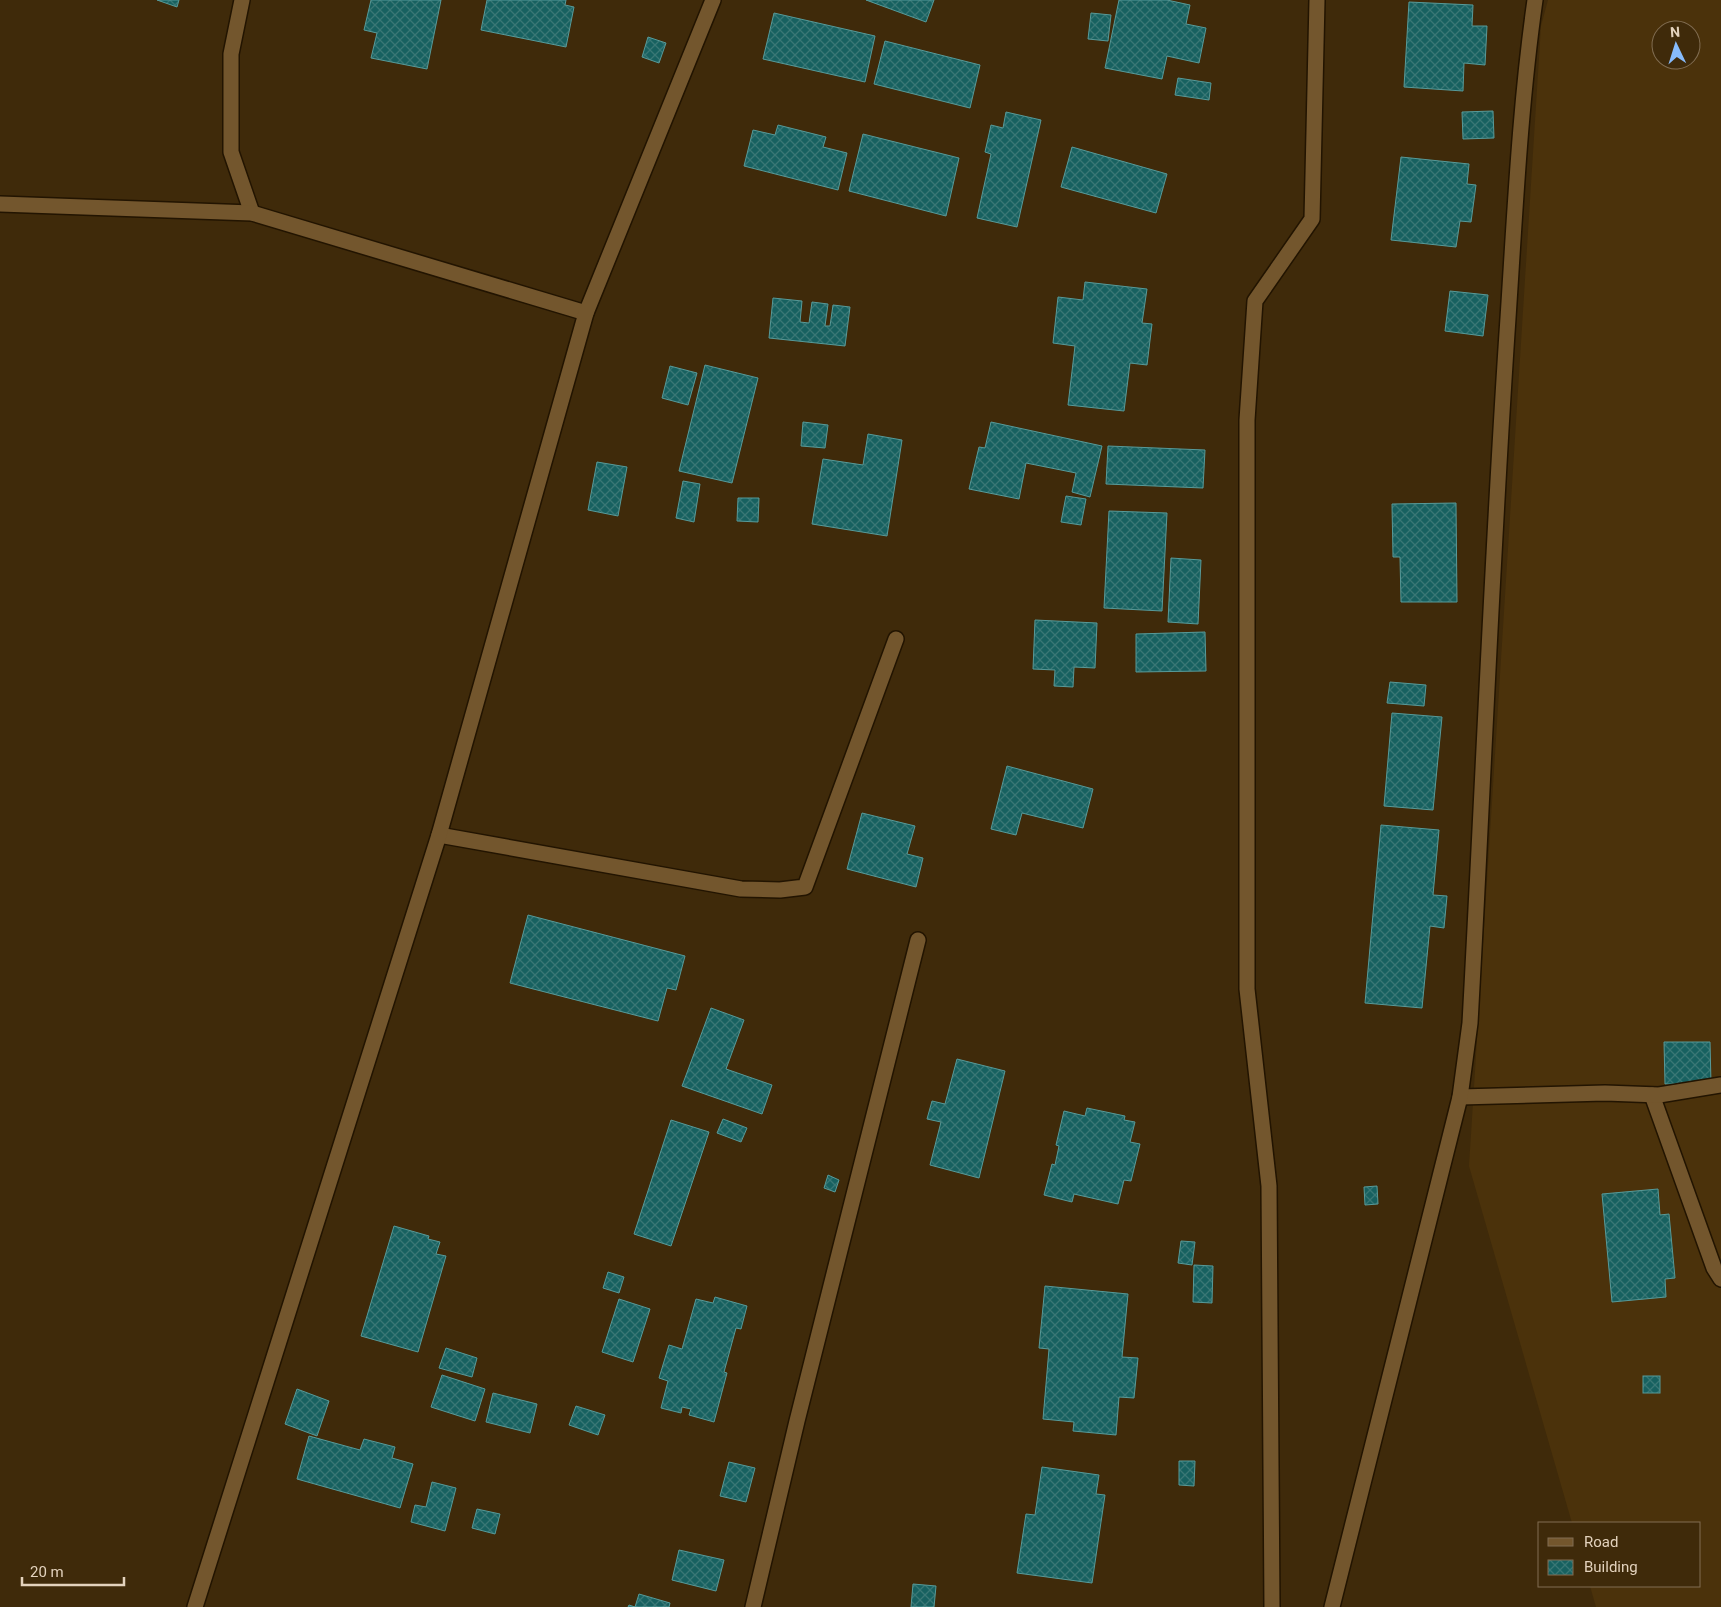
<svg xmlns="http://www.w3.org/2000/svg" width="1721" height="1607" font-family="Roboto,sans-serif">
  <defs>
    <pattern id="building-cross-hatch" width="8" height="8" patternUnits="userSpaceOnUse" patternTransform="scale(1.25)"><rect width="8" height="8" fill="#176160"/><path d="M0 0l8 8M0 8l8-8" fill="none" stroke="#397775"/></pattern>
  </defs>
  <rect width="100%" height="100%" fill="#3f2a0a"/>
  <path fill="#4b320b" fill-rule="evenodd" d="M1548,0h173v1607h-125l-6,-21h110v-63h-128l-103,-357 72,-1140zM1661,30h30v30h-30z"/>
  <g fill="url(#building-cross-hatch)" stroke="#579a99">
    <polygon points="157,0 179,0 177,7"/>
    <polygon points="371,0 441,0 427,69 371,58 377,33 364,30"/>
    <polygon points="487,0 566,0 565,5 574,7 566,47 481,30"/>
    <polygon points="866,0 934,0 926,22"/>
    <polygon points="1119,0 1167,0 1190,5 1186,24 1206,28 1199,63 1167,56 1162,79 1105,68"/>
    <polygon points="1409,2 1473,5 1472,26 1487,26 1485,65 1464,63 1463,91 1404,87"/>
    <polygon points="774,13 875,36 865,82 763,59"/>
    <polygon points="1091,13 1111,15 1108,41 1088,39"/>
    <polygon points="648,37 666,43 659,63 642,57"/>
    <polygon points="885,41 980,65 970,108 874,84"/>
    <polygon points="1178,78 1211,83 1209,100 1175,95"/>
    <polygon points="1493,111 1494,138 1463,139 1462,112"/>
    <polygon points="1006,112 1041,120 1017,227 977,218 991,154 985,152 991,125 1003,128"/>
    <polygon points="778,125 826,137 823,147 847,153 838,190 744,166 753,130 775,135"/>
    <polygon points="863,134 959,158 946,216 849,191"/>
    <polygon points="1072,147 1167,174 1156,213 1061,187"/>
    <polygon points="1401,157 1469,164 1467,184 1476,185 1471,222 1460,221 1456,247 1391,240"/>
    <polygon points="1085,282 1147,289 1142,323 1152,324 1147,365 1130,363 1124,411 1068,405 1075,346 1053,343 1058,297 1083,300"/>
    <polygon points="1450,291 1488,295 1483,336 1445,331"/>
    <polygon points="773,298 802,301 800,322 809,323 812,302 828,304 825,326 830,326 833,305 850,307 845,346 769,338"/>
    <polygon points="705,365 758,378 732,483 679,471"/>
    <polygon points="670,366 697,373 688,405 662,398"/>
    <polygon points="803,422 828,425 825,448 801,446"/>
    <polygon points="991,422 1102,446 1090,497 1072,492 1076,473 1026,463 1019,499 969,489 979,447 985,448"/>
    <polygon points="868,434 902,440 887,536 812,524 823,459 863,465"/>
    <polygon points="1108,446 1205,450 1203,488 1106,484"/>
    <polygon points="597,462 627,467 618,516 588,510"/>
    <polygon points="683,481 700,484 694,522 676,518"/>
    <polygon points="1066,496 1086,499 1081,525 1061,522"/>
    <polygon points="738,498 759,498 758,522 737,521"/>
    <polygon points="1456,503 1457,602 1401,602 1400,557 1393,557 1392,504"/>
    <polygon points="1109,511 1167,513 1162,611 1104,608"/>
    <polygon points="1171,558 1201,560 1198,624 1168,622"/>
    <polygon points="1035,620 1097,623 1095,668 1074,667 1073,687 1054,686 1055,670 1033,669"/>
    <polygon points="1205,632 1206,671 1136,672 1136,634"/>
    <polygon points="1390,682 1426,685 1424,706 1387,703"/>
    <polygon points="1392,713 1442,717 1433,810 1384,806"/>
    <polygon points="1007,766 1093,789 1083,828 1022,813 1016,835 991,829"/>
    <polygon points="862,813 915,826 907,854 923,858 916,887 847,869"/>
    <polygon points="1381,825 1439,830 1433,895 1447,896 1444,928 1430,926 1422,1008 1365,1003"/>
    <polygon points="528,915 685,956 676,990 667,988 658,1021 510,983"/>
    <polygon points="711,1008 744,1020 726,1069 772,1085 762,1114 682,1086"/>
    <polygon points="1664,1042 1710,1042 1711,1084 1665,1084"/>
    <polygon points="957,1059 1005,1071 979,1178 930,1165 941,1122 927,1119 932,1101 945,1104"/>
    <polygon points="1087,1108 1125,1116 1124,1120 1135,1122 1130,1142 1140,1144 1131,1181 1124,1180 1118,1204 1074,1194 1072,1202 1044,1195 1052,1164 1055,1165 1059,1146 1056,1145 1064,1111 1085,1116"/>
    <polygon points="723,1119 747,1128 741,1142 717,1133"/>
    <polygon points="671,1120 709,1132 671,1246 634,1234"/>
    <polygon points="828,1175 839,1180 835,1192 824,1188"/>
    <polygon points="1377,1186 1378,1204 1365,1205 1364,1187"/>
    <polygon points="1658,1189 1660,1215 1669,1214 1675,1278 1665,1279 1666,1297 1612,1302 1602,1194"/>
    <polygon points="394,1226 429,1236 428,1239 440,1242 436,1254 446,1256 418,1352 361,1336"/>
    <polygon points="1181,1241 1195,1242 1192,1265 1178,1263"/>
    <polygon points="1194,1265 1213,1266 1212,1303 1193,1302"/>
    <polygon points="608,1272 624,1277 619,1293 603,1288"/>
    <polygon points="1045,1286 1128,1294 1122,1357 1138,1358 1134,1398 1119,1397 1116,1435 1073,1431 1074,1422 1043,1419 1049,1349 1039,1348"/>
    <polygon points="715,1297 747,1306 741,1329 736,1328 724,1372 727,1373 714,1422 689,1415 691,1409 682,1407 681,1413 661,1408 668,1381 659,1378 669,1345 682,1349 696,1299 713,1303"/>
    <polygon points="619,1299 650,1309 633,1362 602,1352"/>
    <polygon points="446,1348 477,1358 472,1377 439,1368"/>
    <polygon points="442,1375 485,1389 475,1421 431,1407"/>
    <rect x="1643" y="1376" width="17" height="17"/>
    <polygon points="297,1389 329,1401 317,1436 285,1424"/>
    <polygon points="493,1393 537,1404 530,1433 486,1422"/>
    <polygon points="576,1406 605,1415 598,1435 569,1425"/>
    <polygon points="309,1436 360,1450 364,1439 395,1447 392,1458 413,1464 400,1508 297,1479"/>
    <polygon points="1179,1461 1195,1461 1194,1486 1179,1485"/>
    <polygon points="729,1462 755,1468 746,1502 720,1496"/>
    <polygon points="1042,1467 1099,1475 1096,1494 1105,1495 1092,1583 1017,1573 1026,1514 1035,1515"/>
    <polygon points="432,1482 456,1488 445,1531 411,1522 415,1505 426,1507"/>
    <polygon points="477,1509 500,1514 495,1534 472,1528"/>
    <polygon points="679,1550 724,1560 716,1591 672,1580"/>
    <polygon points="913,1584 936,1586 934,1607 911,1607"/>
    <polygon points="639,1594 670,1603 669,1607 628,1607 629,1605 635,1607"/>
  </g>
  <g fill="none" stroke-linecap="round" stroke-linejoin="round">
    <defs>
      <g id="minor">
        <polyline points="242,0 231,54 231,152 252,213"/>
        <polyline points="0,204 252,213 586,313"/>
        <polyline points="439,835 741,889 780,890 805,887 896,639"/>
        <polyline points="1652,1095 1714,1268 1721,1279"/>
        <polyline points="1460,1097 1605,1093 1659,1095 1721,1085"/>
        <polyline points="195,1607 439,835 586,313 713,0"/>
        <polyline points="753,1607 797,1421 918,940"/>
        <polyline points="1272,1607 1269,1186 1247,989 1247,420 1255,301 1312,219 1317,0"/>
        <path d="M1332,1607l128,-510 10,-74c13,-235 22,-470 38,-705 7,-106 12,-213 27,-318"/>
      </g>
    </defs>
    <use href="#minor" stroke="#221401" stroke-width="18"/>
    <use href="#minor" stroke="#73562d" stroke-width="15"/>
  </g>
  <rect x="1538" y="1522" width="162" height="65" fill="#3f2a0a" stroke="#816d52"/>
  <rect x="1548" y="1538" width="25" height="8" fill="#73562d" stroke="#816d52"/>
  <text x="1584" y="1547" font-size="15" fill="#e3d2bd">Road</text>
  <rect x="1548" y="1560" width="25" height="15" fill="url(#building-cross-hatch)" stroke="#816d52"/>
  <text x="1584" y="1572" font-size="15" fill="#e3d2bd">Building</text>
  <g transform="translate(1676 45) rotate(356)"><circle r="24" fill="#3f2a0a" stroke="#816d52"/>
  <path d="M0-4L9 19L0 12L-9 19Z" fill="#87bbfb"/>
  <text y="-8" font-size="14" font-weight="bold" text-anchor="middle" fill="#e3d2bd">N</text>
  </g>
  <path d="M22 1577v8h102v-8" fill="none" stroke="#e3d2bd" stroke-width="2.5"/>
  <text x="30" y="1577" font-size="15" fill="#e3d2bd" stroke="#3f2a0a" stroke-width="4" paint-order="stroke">20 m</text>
</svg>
